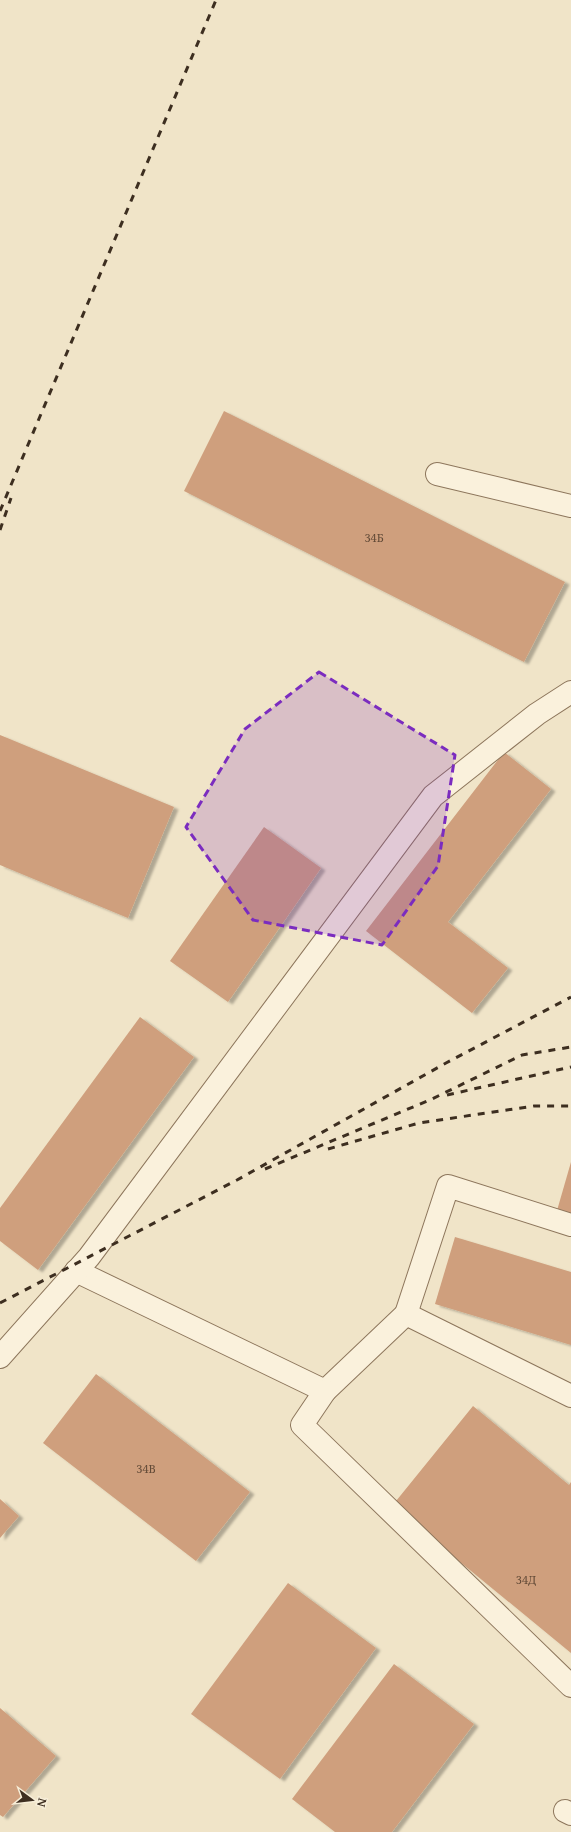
<svg xmlns="http://www.w3.org/2000/svg" width="571" height="1832" font-family="'Noto Serif',serif">
  <defs>
    <filter id="shadow"><feDropShadow dx="4.5" dy="2.5" stdDeviation="1" flood-color="#0004"/></filter>
  </defs>
  <rect width="100%" height="100%" fill="#f0e4c8"/>
  <g fill="#cf9f7d" filter="url(#shadow)">
    <polygon points="224,411 565,582 524,662 184,491"/>
    <polygon points="0,735 174,807 128,918 0,865"/>
    <polygon points="504,752 551,789 448,922 508,968 472,1013 366,931"/>
    <polygon points="264,827 321,868 228,1002 170,961"/>
    <polygon points="140,1017 194,1057 38,1270 0,1241 0,1208"/>
    <polygon points="571,1162 571,1219 556,1214"/>
    <polygon points="455,1237 571,1272 571,1345 435,1304"/>
    <polygon points="96,1374 250,1492 196,1561 43,1443"/>
    <polygon points="473,1406 569,1485 571,1482 571,1653 392,1506"/>
    <polygon points="0,1499 19,1516 0,1538"/>
    <polygon points="288,1583 376,1648 280,1779 191,1714"/>
    <polygon points="394,1664 474,1724 392,1832 335,1832 292,1799"/>
    <polygon points="0,1708 56,1756 3,1817 0,1815"/>
  </g>
  <g fill="none" stroke-linecap="round" stroke-linejoin="round">
    <defs>
      <g id="minor">
        <polyline points="437,474 571,506"/>
        <polyline points="76,1271 325,1391 406,1314 571,1396"/>
        <polyline points="406,1314 448,1186 571,1225"/>
        <polyline points="0,1357 89,1257 433,796 537,714 571,692"/>
        <polyline points="325,1391 302,1425 571,1686"/>
        <polyline points="565,1811 571,1814"/>
      </g>
    </defs>
    <use href="#minor" stroke="#8d765c" stroke-width="24"/>
    <use href="#minor" stroke="#faf1dc" stroke-width="22"/>
    <g stroke="#3d2e20" stroke-width="3" stroke-dasharray="7 7" stroke-linecap="butt">
      <polyline points="0,511 216,0"/>
      <polyline points="0,530 11,498"/>
      <polyline points="447,1095 571,1067"/>
      <polyline points="328,1149 419,1123 534,1106 571,1106"/>
      <polyline points="265,1169 432,1099 522,1055 571,1047"/>
      <polyline points="0,1303 237,1180 446,1063 571,997"/>
    </g>
  </g>
  <path fill="#7b2cbf" fill-opacity="0.2" stroke="#7b2cbf" stroke-width="3" stroke-dasharray="8 5" stroke-linejoin="round" d="M319,672l136,83 -17,111 -56,79 -129,-25 -67,-93 59,-98z"/>
  <g text-anchor="middle" dominant-baseline="central" stroke-width="3" stroke-linejoin="round" paint-order="stroke">
    <g font-size="11" fill="#624a37">
      <text x="374" y="537">34Б</text>
      <text x="146" y="1468">34В</text>
      <text x="526" y="1579">34Д</text>
    </g>
  </g>
  <g transform="translate(32 1800) rotate(105)" stroke="#f7eed8" stroke-width="3" paint-order="stroke">
  <path d="M0-3L7 15L0 10L-7 15Z" fill="#3d2e20"/>
  <text y="-6" font-size="11" font-weight="bold" text-anchor="middle" fill="#3d2e20">N</text>
  </g>
</svg>
